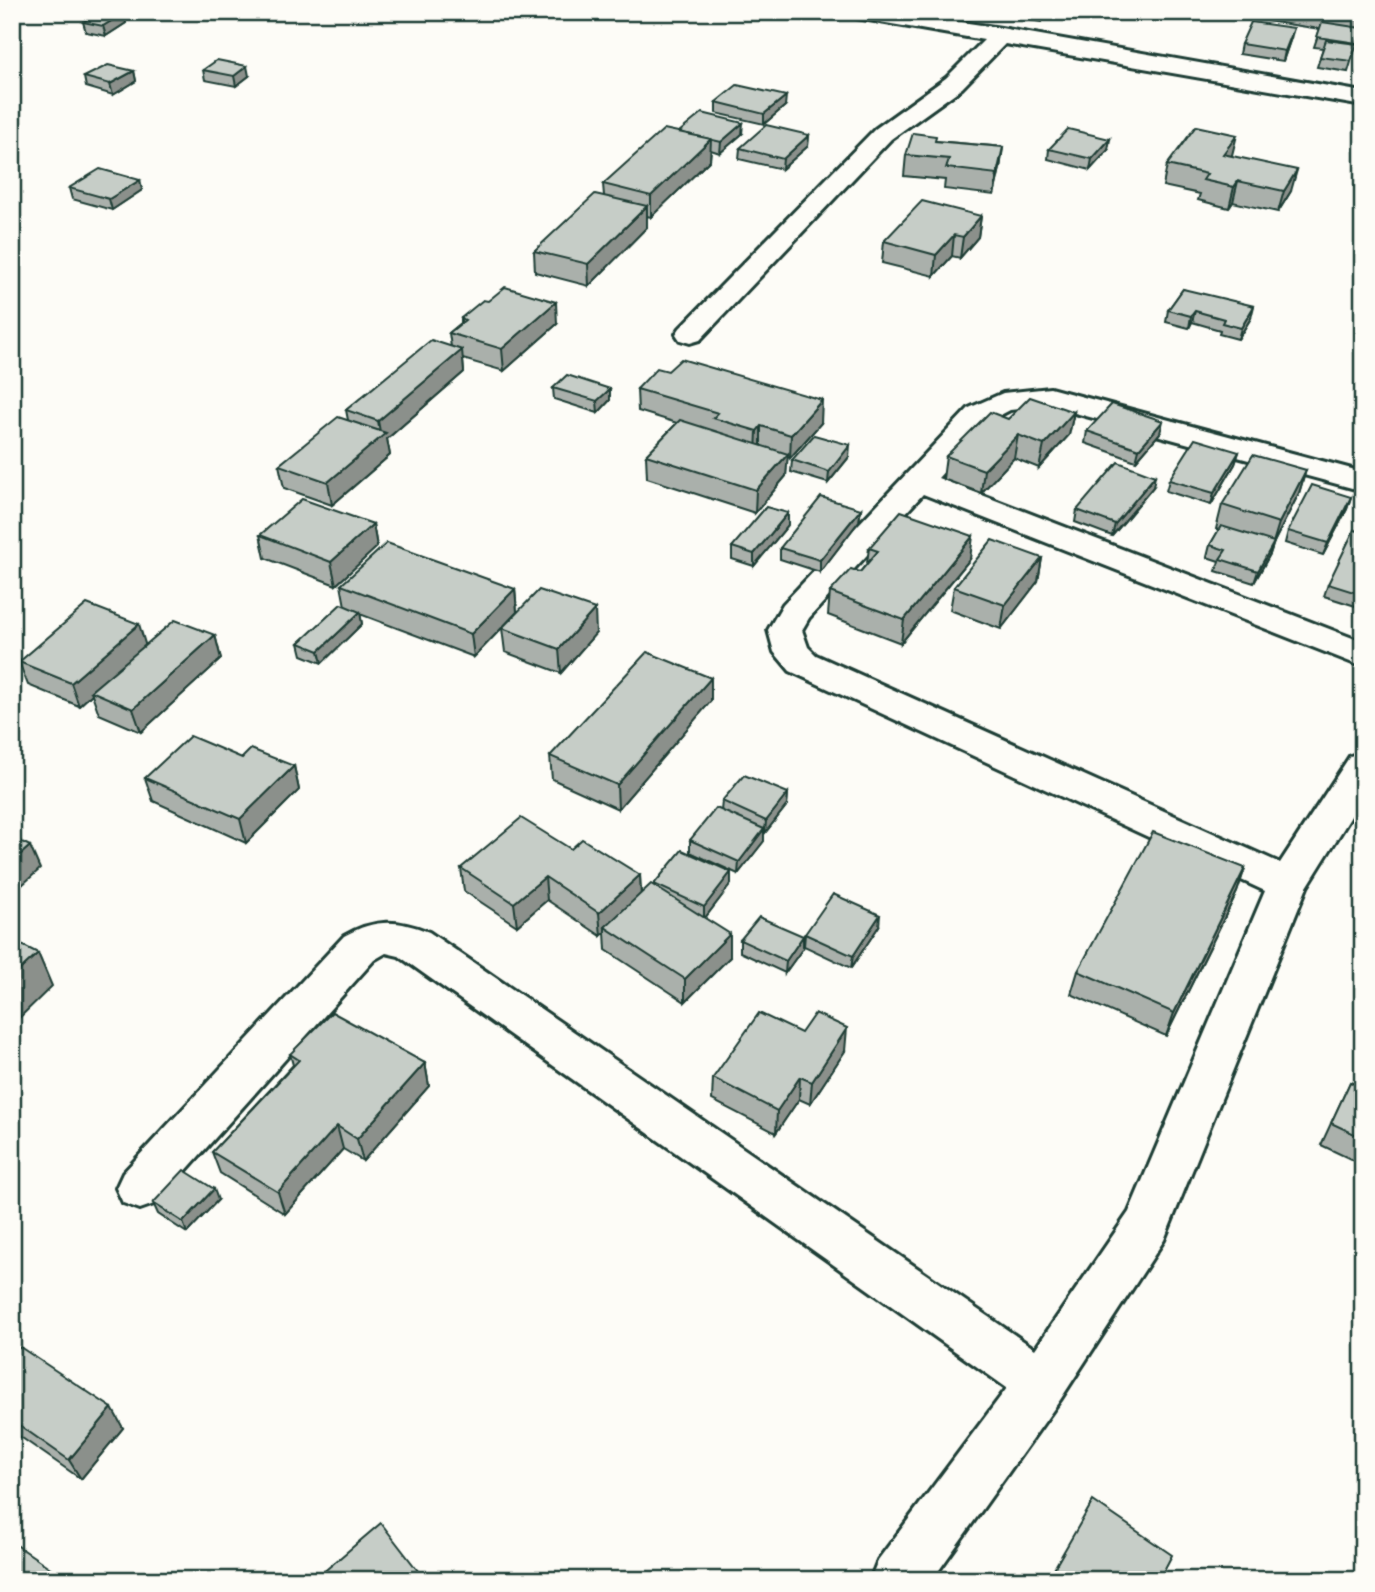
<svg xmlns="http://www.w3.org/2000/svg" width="1375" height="1592" font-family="Dekko,sans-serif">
  <rect width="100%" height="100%" fill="#fdfcf7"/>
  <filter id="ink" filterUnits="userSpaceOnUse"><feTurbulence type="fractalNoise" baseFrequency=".0143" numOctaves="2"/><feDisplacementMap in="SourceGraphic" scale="14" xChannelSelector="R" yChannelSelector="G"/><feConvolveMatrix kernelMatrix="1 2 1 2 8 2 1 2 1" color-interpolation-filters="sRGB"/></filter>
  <g filter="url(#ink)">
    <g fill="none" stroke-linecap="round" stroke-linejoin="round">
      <defs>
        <g id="minor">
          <polygon points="847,12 896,12 1001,28 1363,92 1363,106 1005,44 962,88 891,139 700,340 690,343 680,340 676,334 680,328 875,129 946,78 984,40 857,18"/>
          <path d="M1050,388l313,84v19l-314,-85 -39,4 -19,10 -53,58 425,164v25l-440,-173 -114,124 -7,12 6,17 8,8 464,208 70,-107 13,-4v45l-56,90 -143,353 -104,160 -128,180h-62l8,-20 129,-172 -608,-432 -13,-3 -12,7 -217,243 -17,6 -17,-6 -7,-15 7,-15 221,-237c30,-17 53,-17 85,-4l606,417 94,-137 136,-321 -475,-220 -16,-19 -6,-22 15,-26 186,-196 34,-15z"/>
        </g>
      </defs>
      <use href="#minor" stroke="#1f3d34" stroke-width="6"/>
      <use href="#minor" fill="#fdfcf7" fill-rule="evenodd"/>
    </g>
    <g fill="#aab0ab" stroke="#1f3d34" stroke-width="2">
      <polygon points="956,12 980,12 977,16"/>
      <polygon points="1010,12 1047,12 1041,22 1009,17"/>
      <polygon points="1262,12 1363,12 1363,18 1359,28 1361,28 1348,72 1317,67 1323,48 1314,47 1320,29 1260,20"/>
      <polygon points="124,13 126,23 106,36 86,32 83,22"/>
      <polygon points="1291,38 1283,61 1239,54 1241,44"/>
      <polygon points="1363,54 1363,75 1357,74"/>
      <polygon points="203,70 249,76 236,86 205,80"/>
      <polygon points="134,71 136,81 113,95 86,87 84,77"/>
      <polygon points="716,102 785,106 764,124 716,113"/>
      <polygon points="679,132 742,134 720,153 711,150 710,160 651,217 647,216 647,227 589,286 535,272 534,251 604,196 603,184"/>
      <polygon points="809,135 808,146 782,169 739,159 740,148"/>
      <polygon points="936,141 1003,147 1000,168 994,195 944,189 945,180 904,176 906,155"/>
      <polygon points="1049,149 1108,150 1090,170 1048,159"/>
      <polygon points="1231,156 1291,191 1278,212 1233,202 1229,208 1198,200 1200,194 1163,186 1167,165"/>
      <polygon points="140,180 142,190 112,210 72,199 69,188"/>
      <polygon points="981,216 978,237 960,258 952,256 934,276 882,263 884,241"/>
      <polygon points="1183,289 1251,318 1238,339 1219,334 1220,330 1192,322 1189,328 1166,322 1168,310"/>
      <polygon points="461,318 557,324 504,371 463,359 464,372 387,439 390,455 332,505 284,488 279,465 348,420 346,410 451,347 449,333 461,323"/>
      <polygon points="553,388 610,389 610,400 598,413 554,399"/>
      <polygon points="637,389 821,423 790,458 787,457 786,476 755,513 647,478 646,455 677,423 638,411"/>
      <polygon points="1074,412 1069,435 1039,468 1014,458 981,493 943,479 946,456 1008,419"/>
      <polygon points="1087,431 1160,433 1136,461 1085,443"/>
      <polygon points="1239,452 1235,464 1211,505 1166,491 1169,480"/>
      <polygon points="849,457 828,483 791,472 792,460"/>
      <polygon points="1306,470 1299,493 1274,542 1270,554 1254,583 1216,571 1219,561 1207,557 1210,545 1219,530 1216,529 1222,505"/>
      <polygon points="1153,487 1112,536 1075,522 1077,510"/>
      <polygon points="1351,497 1347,509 1323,555 1285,543 1288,531"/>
      <polygon points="861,509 859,521 820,572 780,559 780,548"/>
      <polygon points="373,524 377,547 336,585 265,558 260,535"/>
      <polygon points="788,525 754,566 732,559 732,547"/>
      <polygon points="1363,532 1363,607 1362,608 1324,596 1328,584"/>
      <polygon points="869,548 970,559 901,643 828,615 830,592 860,572 867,563"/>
      <polygon points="1042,558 1038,581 1001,629 950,610 954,587"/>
      <polygon points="341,585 515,589 517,612 474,657 360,614 362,624 322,663 302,655 299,643 345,606"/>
      <polygon points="502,628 596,633 561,673 505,652"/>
      <polygon points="215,635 221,659 141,732 99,714 92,694 79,706 28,685 19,662"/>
      <polygon points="711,678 711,701 618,809 552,779 550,756"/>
      <polygon points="242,758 294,766 299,790 246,843 153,801 145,778"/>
      <polygon points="788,793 787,805 765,833 764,832 764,841 738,874 690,852 690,840 721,811 722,801"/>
      <polygon points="571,849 640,875 641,893 654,886 654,884 731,872 731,884 705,918 730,957 685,1002 606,950 605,932 601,936 547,900 517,926 464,891 461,868"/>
      <polygon points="1245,868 1237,892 1166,1036 1071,994 1078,971"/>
      <polygon points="879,926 851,968 804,946 805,934"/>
      <polygon points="740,940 803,948 785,973 740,952"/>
      <polygon points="801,1033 845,1051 810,1104 799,1099 776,1133 712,1100 713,1078"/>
      <polygon points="290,1054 425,1063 429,1086 363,1161 343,1149 285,1214 220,1173 212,1152 293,1065"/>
      <polygon points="1350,1082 1363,1088 1363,1165 1321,1145"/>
      <polygon points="218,1200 187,1233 158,1214 153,1203"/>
      <polygon points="12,1355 123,1428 81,1479 12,1431"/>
    </g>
    <g fill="#8b908b" stroke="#1f3d34" stroke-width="2">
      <polygon points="1043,12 1047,12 1041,22"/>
      <polygon points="124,13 126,23 106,36 103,26"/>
      <polygon points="1294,28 1291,38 1283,61 1285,51"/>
      <polygon points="247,66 249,76 236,86 234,76"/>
      <polygon points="134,71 136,81 113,95 110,84"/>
      <polygon points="786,96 785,106 764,124 764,114"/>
      <polygon points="743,123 742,134 720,153 721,142"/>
      <polygon points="809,135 808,146 782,169 783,159"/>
      <polygon points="1237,135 1232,155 1218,175 1223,154"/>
      <polygon points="711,139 710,160 651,217 651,196"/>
      <polygon points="1110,139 1108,150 1090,170 1092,159"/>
      <polygon points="1003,147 1000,168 994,195 997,174"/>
      <polygon points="1297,170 1291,191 1278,212 1284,191"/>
      <polygon points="140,180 142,190 112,210 109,199"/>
      <polygon points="1238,181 1233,202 1229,208 1234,187"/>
      <polygon points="647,206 647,227 589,286 588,264"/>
      <polygon points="981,216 978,237 960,258 963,237"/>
      <polygon points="954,235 952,256 934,276 936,255"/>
      <polygon points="556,302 557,324 504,371 502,349"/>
      <polygon points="1254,306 1251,318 1238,339 1241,328"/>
      <polygon points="1195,311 1192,322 1189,328 1191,316"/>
      <polygon points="462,350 464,372 387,439 390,455 332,505 328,482 381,437 378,421"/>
      <polygon points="610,389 610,400 598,413 597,401"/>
      <polygon points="822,400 821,423 790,458 791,435"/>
      <polygon points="1074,412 1069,435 1039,468 1044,445"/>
      <polygon points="1163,421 1160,433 1136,461 1139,449"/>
      <polygon points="761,426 761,449 756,454 757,431"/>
      <polygon points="1018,435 1014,458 981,493 984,470"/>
      <polygon points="850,445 849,457 828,483 829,472"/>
      <polygon points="1239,452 1235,464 1211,505 1214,493"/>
      <polygon points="788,454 786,476 755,513 756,490"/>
      <polygon points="1306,470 1299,493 1272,546 1279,523"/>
      <polygon points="1155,476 1153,487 1112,536 1115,524"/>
      <polygon points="1351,497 1347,509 1323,555 1328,543"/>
      <polygon points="861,509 859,521 820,572 820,560"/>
      <polygon points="788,513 788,525 754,566 754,554"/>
      <polygon points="373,524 377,547 336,585 331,562"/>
      <polygon points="973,536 970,559 901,643 904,620"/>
      <polygon points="1274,542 1270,554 1254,583 1258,571"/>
      <polygon points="1042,558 1038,581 1001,629 1005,605"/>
      <polygon points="515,589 517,612 474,657 471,634"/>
      <polygon points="595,609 596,633 561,673 559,649"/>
      <polygon points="360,612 362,624 322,663 319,651"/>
      <polygon points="139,624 146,647 91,691 92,694 79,706 71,683"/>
      <polygon points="215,635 221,659 141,732 133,709"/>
      <polygon points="711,678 711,701 618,809 617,785"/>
      <polygon points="294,766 299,790 246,843 240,819"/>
      <polygon points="788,793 787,805 765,833 766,821"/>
      <polygon points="764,829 764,841 738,874 739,862"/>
      <polygon points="30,846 40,869 12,894 12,862"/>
      <polygon points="1245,868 1237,892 1166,1036 1174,1013"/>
      <polygon points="731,872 731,884 704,919 704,907"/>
      <polygon points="640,875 641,899 605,927 605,932 601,936 599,913"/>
      <polygon points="545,877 547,900 517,926 514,903"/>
      <polygon points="880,915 879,926 851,968 853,956"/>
      <polygon points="730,934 730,957 685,1002 685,979"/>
      <polygon points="803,936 803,948 785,973 786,961"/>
      <polygon points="38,953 52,986 12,1025 12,977"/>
      <polygon points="847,1028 845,1051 810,1104 812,1082"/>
      <polygon points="425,1063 429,1086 363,1161 357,1139"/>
      <polygon points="800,1077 799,1099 776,1133 777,1111"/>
      <polygon points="337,1126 343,1149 285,1214 278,1192"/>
      <polygon points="214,1189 218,1200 187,1233 183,1222"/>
      <polygon points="112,1408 123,1428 81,1479 69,1460"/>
    </g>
    <g fill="#c6cdc7" stroke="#1f3d34" stroke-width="2">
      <polygon points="99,12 118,12 124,13 103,26 83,22"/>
      <polygon points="1340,12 1363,12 1363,15"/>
      <polygon points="1251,22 1294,28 1285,51 1241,44"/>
      <polygon points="1322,22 1361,28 1357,43 1317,37"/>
      <polygon points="1326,40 1357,44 1351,61 1320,57"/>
      <polygon points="217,60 247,66 234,76 203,70"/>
      <polygon points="108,65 134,71 110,84 84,77"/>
      <polygon points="737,85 786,96 764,114 716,102"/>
      <polygon points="702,113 743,123 721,142 679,132"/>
      <polygon points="766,125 809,135 783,159 740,148"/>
      <polygon points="1196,126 1237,135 1223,154 1297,170 1284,191 1238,181 1234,187 1203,180 1207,174 1167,165"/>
      <polygon points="664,129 711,139 651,196 603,184"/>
      <polygon points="1068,129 1110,139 1092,159 1049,149"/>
      <polygon points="913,133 936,136 935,141 1003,147 997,174 946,168 949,159 906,155"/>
      <polygon points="100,169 140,180 109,199 69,188"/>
      <polygon points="595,194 647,206 588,264 534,251"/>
      <polygon points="922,201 981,216 963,237 954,235 936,255 884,241"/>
      <polygon points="505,287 556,302 502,349 449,333 465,320 461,318 483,300 488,301"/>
      <polygon points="1183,289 1254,306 1241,328 1222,323 1224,319 1195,311 1191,316 1168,310"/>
      <polygon points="431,340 462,350 378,421 346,410"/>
      <polygon points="681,359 822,400 791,435 761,426 757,431 713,418 718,413 637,389 657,368 668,371"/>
      <polygon points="567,375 610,389 597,401 553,388"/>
      <polygon points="1030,397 1074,412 1044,445 1018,435 984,470 946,456 990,412 1008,419"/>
      <polygon points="1112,404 1163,421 1139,449 1087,431"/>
      <polygon points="338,417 386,433 328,482 279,465"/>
      <polygon points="680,420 788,454 756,490 646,455"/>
      <polygon points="814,435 850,445 829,472 792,460"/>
      <polygon points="1195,439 1239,452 1214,493 1169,480"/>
      <polygon points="1253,455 1306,470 1279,523 1222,505"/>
      <polygon points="1118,462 1155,476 1115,524 1077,510"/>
      <polygon points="1312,485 1351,497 1328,543 1288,531"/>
      <polygon points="821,497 861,509 820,560 780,548"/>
      <polygon points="302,499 373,524 331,562 260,535"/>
      <polygon points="766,507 788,513 754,554 732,547"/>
      <polygon points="901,511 973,536 904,620 830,592 851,569 860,572 878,551 869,548"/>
      <polygon points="1221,526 1274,542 1258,571 1220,559 1226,550 1210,545"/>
      <polygon points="1354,530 1363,532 1363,595 1328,584"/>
      <polygon points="992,540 1042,558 1005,605 954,587"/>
      <polygon points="387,543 515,589 471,634 341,585"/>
      <polygon points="539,590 595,609 559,649 502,628"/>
      <polygon points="87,604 139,624 71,683 19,662"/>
      <polygon points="341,604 360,612 319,651 299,643"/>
      <polygon points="175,620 215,635 133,709 91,691"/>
      <polygon points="647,652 711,678 617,785 550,756"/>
      <polygon points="190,736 242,758 251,749 294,766 240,819 145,778"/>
      <polygon points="744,775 788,793 766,821 722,801"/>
      <polygon points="716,808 764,829 739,862 690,840"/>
      <polygon points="521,818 571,849 582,839 640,875 599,913 545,877 514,903 461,868"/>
      <polygon points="1153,832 1245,868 1174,1013 1078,971"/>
      <polygon points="12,837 30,846 12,862"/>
      <polygon points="682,850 731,872 704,907 654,884"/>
      <polygon points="651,884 730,934 685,979 605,927"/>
      <polygon points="833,894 880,915 853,956 805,934"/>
      <polygon points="759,917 803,936 786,961 740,940"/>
      <polygon points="12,940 38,953 12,977"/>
      <polygon points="332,1012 425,1063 357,1139 337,1126 278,1192 212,1152 299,1060 290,1054"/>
      <polygon points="759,1013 801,1033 815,1013 847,1028 812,1082 800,1077 777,1111 713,1078"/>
      <polygon points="1350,1082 1363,1088 1363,1138 1331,1123"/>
      <polygon points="184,1170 214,1189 183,1222 153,1203"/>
      <polygon points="20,1347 112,1408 69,1460 12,1420 12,1355"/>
      <polygon points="1093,1501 1172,1555 1159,1580 1048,1579"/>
      <polygon points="381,1523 425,1580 314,1580"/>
      <polygon points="12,1542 68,1580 12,1580"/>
    </g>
  </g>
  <rect width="1375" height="1592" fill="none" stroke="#fdfcf7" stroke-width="42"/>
  <rect x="21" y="21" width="1333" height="1550" fill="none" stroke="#1f3d34" stroke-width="2.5" filter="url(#ink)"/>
</svg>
